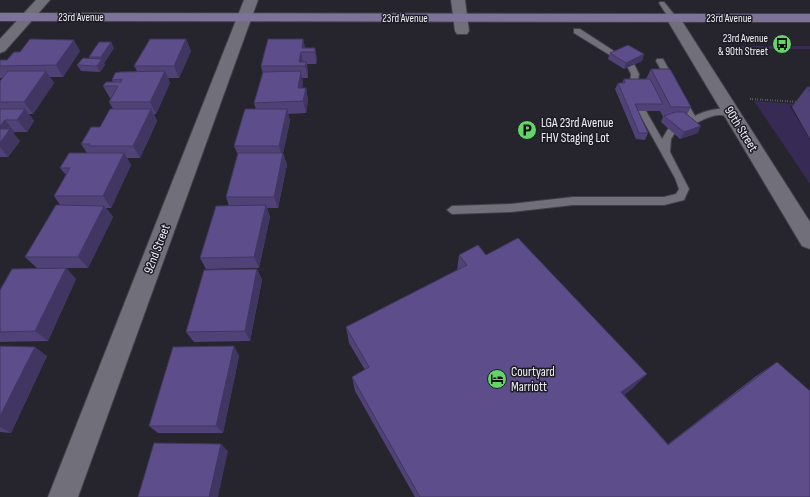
<svg xmlns="http://www.w3.org/2000/svg" width="810" height="497" font-family="'Sofia Sans Condensed',sans-serif">
  <rect width="100%" height="100%" fill="#26252e"/>
  <g fill="#372b56">
    <polygon points="727,46 810,46 810,49 724,49"/>
    <polygon points="754,101 810,105 810,107 790,106 810,140 810,184"/>
  </g>
  <g fill="none" stroke-linecap="round" stroke-linejoin="round">
    <defs>
      <g id="lane">
        <polygon points="660,2 664,2 677,18 676,20 670,20 659,3"/>
        <polygon points="574,29 580,29 620,55 613,57 574,33"/>
        <polygon points="657,59 663,59 676,82 675,84 669,84 656,61"/>
        <polygon points="628,64 634,64 639,74 637,87 631,87 630,85 631,74 627,66"/>
        <path d="M681,96l3,1 11,19c9,-5 31,-12 40,-3 -4,4 -9,3 -15,2 -15,0 -26,13 -36,10l-1,-2 5,-4 -11,-20z"/>
        <polygon points="642,108 646,111 662,139 668,129 674,129 676,131 671,139 670,152 689,189 684,200 664,205 573,205 511,212 452,214 447,210 452,206 511,204 573,197 664,197 676,194 679,189 675,178 638,111"/>
      </g>
      <g id="street">
        <polygon points="36,0 50,0 5,51 0,53 0,39"/>
        <polygon points="244,0 258,0 78,497 48,497"/>
        <polygon points="451,0 465,0 469,31 467,34 457,34 455,31"/>
        <polygon points="673,14 678,15 680,18 810,222 810,249 802,246 666,18 668,15"/>
      </g>
      <polygon id="secondary" points="0,13 810,14 810,22 0,21"/>
    </defs>
    <use href="#lane" stroke="#414048" stroke-width="2"/>
    <use href="#street" stroke="#414048" stroke-width="2"/>
    <use href="#secondary" stroke="#414048" stroke-width="2"/>
    <polyline stroke="#908f97" stroke-width="2" stroke-dasharray="0.5 2" stroke-linecap="butt" points="750,99 799,102"/>
    <use href="#lane" fill="#716f79" fill-rule="evenodd"/>
    <use href="#street" fill="#716f79" fill-rule="evenodd"/>
    <use href="#secondary" fill="#7c729a" fill-rule="evenodd"/>
  </g>
  <g fill="#504277">
    <polygon points="186,39 191,51 179,78 168,78 170,83 156,114 154,114 157,121 140,158 127,158 131,165 111,208 106,208 113,217 88,268 37,268 25,257 60,205 54,196 66,175 60,168 87,153 81,144 100,127 113,109 109,102 111,98 110,98 103,86 113,82 112,80 137,71 134,66"/>
    <polygon points="303,39 305,48 315,48 317,60 316,64 307,64 308,74 308,78 302,78 303,83 302,88 306,88 308,100 306,113 288,114 290,121 283,153 287,165 278,208 267,208 270,217 259,268 206,269 200,258 229,206 226,197 238,155 234,146 256,109 254,103 263,74 261,66"/>
    <polygon points="111,42 114,48 104,63 105,65 100,72 81,71 77,65 89,58 89,57"/>
    <polygon points="80,51 63,77 50,77 54,83 33,114 29,114 34,121 27,132 15,132 13,133 20,141 8,157 0,157 0,81 3,78 0,78 0,60 7,60"/>
    <polygon points="610,53 644,54 642,61 624,69 608,59"/>
    <polygon points="651,69 691,107 687,114 698,133 680,139 661,122 663,117 660,111 638,111 648,133 645,140 636,139 615,89 618,83 622,83 624,79 646,79"/>
    <polygon points="807,87 810,87 810,139 792,107"/>
    <polygon points="459,255 486,255 633,388 624,395 668,444 756,376 777,362 810,497 415,497 355,391 352,377 365,370 349,343 346,327 457,270"/>
    <polygon points="66,268 76,279 48,341 0,342 0,290"/>
    <polygon points="257,269 262,280 250,341 194,342 186,332"/>
    <polygon points="0,346 47,356 11,433 0,432"/>
    <polygon points="234,346 239,356 223,433 158,433 149,426"/>
  </g>
  <g fill="#413661">
    <polygon points="186,39 191,51 179,78 174,66"/>
    <polygon points="303,39 306,51 302,48"/>
    <polygon points="74,40 80,51 63,77 56,65"/>
    <polygon points="111,42 114,48 104,63 105,65 100,72 97,66 102,59 101,57"/>
    <polygon points="315,48 317,60 316,64 315,52"/>
    <polygon points="301,52 303,64 299,62"/>
    <polygon points="644,54 642,61 624,69 626,63"/>
    <polygon points="306,62 308,74 308,78 305,66"/>
    <polygon points="46,71 54,83 33,114 24,102"/>
    <polygon points="165,71 170,83 156,114 150,102"/>
    <polygon points="301,71 303,83 300,100 298,88"/>
    <polygon points="306,88 308,100 306,113 303,101"/>
    <polygon points="25,109 34,121 27,132 17,120"/>
    <polygon points="151,109 157,121 140,158 133,146"/>
    <polygon points="287,109 290,121 282,158 279,146"/>
    <polygon points="5,120 15,132 13,133 20,141 8,157 0,147 0,126"/>
    <polygon points="701,126 698,133 680,139 684,132"/>
    <polygon points="124,153 131,165 111,208 103,196"/>
    <polygon points="283,153 287,165 278,208 274,197"/>
    <polygon points="266,205 270,217 259,268 254,257"/>
    <polygon points="104,206 113,217 88,268 78,257"/>
    <polygon points="66,268 76,279 48,341 35,331"/>
    <polygon points="257,269 262,280 250,341 245,331"/>
    <polygon points="234,346 239,356 223,433 216,426"/>
    <polygon points="35,347 47,356 11,433 0,427 0,416"/>
    <polygon points="647,374 633,388 609,406 621,392"/>
    <polygon points="221,444 228,451 218,497 209,497"/>
  </g>
  <g fill="#5d4d8a" stroke="#413661">
    <polygon points="30,39 74,40 56,65 0,66 0,60 7,60 14,52 20,52"/>
    <polygon points="150,39 186,39 174,66 134,66"/>
    <polygon points="268,39 303,39 302,48 315,48 315,52 301,52 299,62 306,62 305,66 261,66"/>
    <polygon points="99,42 111,42 101,57 89,57"/>
    <polygon points="628,45 644,54 626,63 610,53"/>
    <polygon points="83,58 102,59 97,66 77,65"/>
    <polygon points="651,69 670,69 691,107 671,107"/>
    <polygon points="8,71 46,71 24,102 0,102 0,81"/>
    <polygon points="165,71 150,102 109,102 118,86 103,86 106,82 121,82 122,79 112,80 115,73 120,72"/>
    <polygon points="301,71 298,88 306,88 303,101 254,103 263,72"/>
    <polygon points="624,79 650,79 663,104 635,104 648,133 639,133 618,83 625,83"/>
    <polygon points="807,87 810,87 810,92"/>
    <polygon points="0,109 25,109 17,120 5,120 0,126"/>
    <polygon points="110,109 151,109 133,146 89,146 90,144 81,144 91,127 100,127"/>
    <polygon points="245,109 287,109 279,146 234,146"/>
    <polygon points="675,112 684,112 701,126 684,132 664,116"/>
    <polygon points="0,129 10,129 0,143"/>
    <polygon points="69,153 124,153 103,196 54,196 70,168 60,168"/>
    <polygon points="238,153 283,153 274,197 226,197"/>
    <polygon points="56,205 104,206 78,257 25,257"/>
    <polygon points="266,205 254,257 200,258 216,206"/>
    <polygon points="518,238 647,374 621,392 668,445 777,362 810,391 810,497 420,497 352,377 369,367 346,327 467,265 459,255 478,245 486,255"/>
    <polygon points="66,268 35,331 0,332 0,290 12,269"/>
    <polygon points="257,269 245,331 186,332 204,270"/>
    <polygon points="0,346 35,347 0,416"/>
    <polygon points="234,346 216,426 149,426 173,347"/>
    <polygon points="154,443 221,444 209,497 138,497"/>
  </g>
  <defs>
    <symbol id="bus-disc" viewBox="-11 -11 22 22"><circle r="9.5" fill="#64d468" stroke="#1d1b24"/><path d="M-5-6H5V4H4V6H2V4H-2V6H-4V4H-5ZM-3.5-4V0h7V-4ZM-3.5 1.2v1.5H-2V1.2ZM2 1.2v1.5H3.5V1.2Z" fill="#111"/></symbol>
    <symbol id="parking-disc" viewBox="-11 -11 22 22"><circle r="9.5" fill="#64d468" stroke="#1d1b24"/><path d="M-3.5-5.5H1a3.5 3.5 0 0 1 0 7H-1V5.5H-3.5ZM-1-3.4V-.6H.8a1.4 1.4 0 0 0 0-2.8Z" fill="#111"/></symbol>
    <symbol id="hotel-disc" viewBox="-11 -11 22 22"><circle r="9.5" fill="#64d468" stroke="#1d1b24"/><path d="M-6-4.5h1.5V1H6V5H4.5V3h-9V5H-6ZM-4 0a1.8 1.8 0 1 1 3.6 0ZM.5 0V-2.5h3Q6-2.5 6 0Z" fill="#111"/></symbol>
  </defs>
  <g fill-rule="evenodd">
    <use href="#bus-disc" x="771" y="33" width="22" height="22"/>
    <use href="#parking-disc" x="516" y="119" width="22" height="22"/>
    <use href="#hotel-disc" x="486" y="368" width="22" height="22"/>
  </g>
  <g text-anchor="middle" dominant-baseline="central" stroke-width="3" stroke-linejoin="round" paint-order="stroke">
    <g font-size="11" fill="#f3f2f9" stroke="#1d1b24">
      <text x="81" y="17">23rd Avenue</text>
      <text x="405" y="18">23rd Avenue</text>
      <text x="729" y="18">23rd Avenue</text>
    </g>
    <g font-size="11" fill="#f3f2f9" stroke="#1d1b24" text-anchor="end">
      <text x="768" y="38">23rd Avenue<tspan x="768" dy="13">&amp; 90th Street</tspan></text>
    </g>
    <g font-size="13" fill="#f3f2f9" stroke="#1d1b24" text-anchor="start">
      <text x="541" y="123">LGA 23rd Avenue<tspan x="541" dy="15">FHV Staging Lot</tspan></text>
      <text x="511" y="372">Courtyard<tspan x="511" dy="15">Marriott</tspan></text>
    </g>
    <g font-size="13" fill="#f3f2f9" stroke="#1d1b24">
      <text transform="translate(741 129) rotate(58)">90th Street</text>
      <text transform="translate(157 249) rotate(-69)">92nd Street</text>
    </g>
  </g>
</svg>
